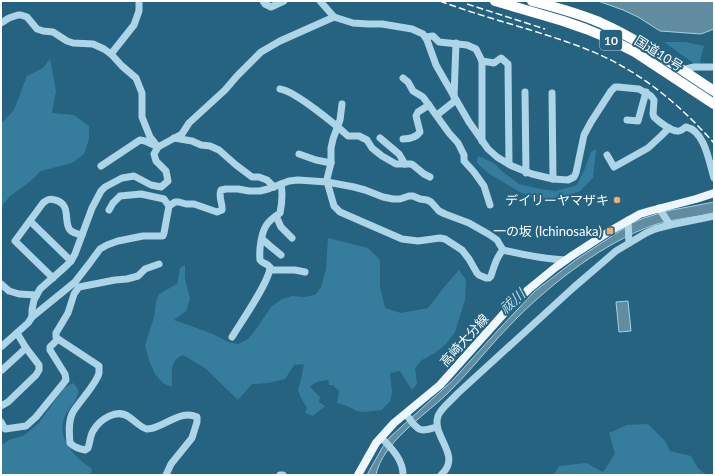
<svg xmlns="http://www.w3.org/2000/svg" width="715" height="476" font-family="Lato,'Noto Sans JP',sans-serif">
  <rect width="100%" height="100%" fill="#256381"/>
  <g fill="#367d9d">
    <polygon points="664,42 685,42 704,46 701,57 700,64 696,65"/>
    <polygon points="50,59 56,91 52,113 74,115 89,126 89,139 84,154 72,163 41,171 28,183 10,196 1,207 1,124 14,110 27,76 43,68"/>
    <polygon points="596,149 593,178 580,191 555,201 533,199 518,191 488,173 477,163 478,156 494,163 503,172 519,184 540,189 556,191 577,185 585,168 591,152"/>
    <path d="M328,238l40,10 12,12v27l5,21 16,5 27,-5 17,-22 14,-16 7,10 -1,20 -10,32 -9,12 -11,9 -13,7 -7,8 2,16 -5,6 -12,-19 -10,2 2,19 -2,9 -8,9 -18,2 -7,-1 -10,-5 -10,-3 2,-12 -6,-6h-4l-1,-5c-7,1 -13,1 -18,7l10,10 -1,5 6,4 -12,10 -8,-3 2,-5 -7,-12 -2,-7 3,-9 3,-16 -10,1 -9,14 -17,4 -16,1 -14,16 -33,-32 -22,-13c-14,5 -11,20 -11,32l-9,-4 -8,-9 -6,-14 -4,-14 9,-29 2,-15 3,-8 18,-10 3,-16 5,-3v13l5,21 -4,12 -12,9 39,14 15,8 10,2 10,-5 9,-11 14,-21 11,-8 10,-3 12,1 11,-2 6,-8 5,-18z"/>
    <path d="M73,383c1,1 3,3 4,5 5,9 -10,22 -13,30 -7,22 12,40 28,51l-1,6h-90v-30l10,-6 12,-3 15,-12 26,-36z"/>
    <polygon points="648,424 665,441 670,451 691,456 698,468 706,475 554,475 559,466 586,463 603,472 615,454 609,433 627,425"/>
  </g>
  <g fill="#628da1" stroke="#a1d2e7">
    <polygon points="598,1 714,1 714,29 701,34 660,31 638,17 623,10"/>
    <path d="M714,202v12c-20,3 -41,5 -60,11 -49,17 -101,57 -137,93 -25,24 -45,52 -70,76 -23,22 -65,49 -71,81h-8v-2l14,-25 8,-11 62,-56 48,-53 35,-37 42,-32 55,-36 12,-5 23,-7z"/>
    <polygon points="628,301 631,331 619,332 616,302"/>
  </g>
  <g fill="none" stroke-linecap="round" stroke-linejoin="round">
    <g stroke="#add5e7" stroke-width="7">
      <polyline points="263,1 265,4 271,7 284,1"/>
      <path d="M320,1l14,16 19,6 15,1h14l30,5 11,5 4,6 9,25 8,14 25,43 19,27 9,8 15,9 20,8 21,5 15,1 6,-3 2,-4 8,-38 7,-13 20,-31 4,-4h3l21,2 12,7 3,4 -1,14 1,3c4,4 17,14 23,14 3,1 6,-2 9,-4 19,4 23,35 28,51"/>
      <polyline points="1,23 9,18 18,15 21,15 27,17 37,29 43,31 53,32 67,41 73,43 93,44 104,49 111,54 122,66 136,78 142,93 142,117 150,137 158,147"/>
      <polyline points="426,37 433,36 439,42 467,45 476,49 482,61 494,63 501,58 508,64 509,164"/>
      <polyline points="111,54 134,25 139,11 139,1"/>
      <polyline points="682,70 694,67 714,67"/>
      <polyline points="403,78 408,82 413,91 423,97 449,133 458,143 464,155 464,161 474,172 484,186 490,205"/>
      <path d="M280,89c15,2 56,36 68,47h11l8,4 5,8 10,8 14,8h15l2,1 11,9 6,3"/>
      <polyline points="525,92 526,173"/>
      <polyline points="552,93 553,179"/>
      <polyline points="454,97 456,43"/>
      <path d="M342,104l-2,16 -7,19 -2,9v15l-4,16 1,6 6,21 6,6 62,27 16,2 22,-3 5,1 17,11 7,9 8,14 2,2 7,3h3l2,-2c3,-9 5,-19 12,-26 21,5 41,9 62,10"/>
      <polyline points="437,115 456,100"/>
      <polyline points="627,120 638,121 640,114 646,92"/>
      <polyline points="174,138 192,141 201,145 210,146 219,150 236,165 252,177 259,177 267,180 274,187"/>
      <polyline points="380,138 399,154 405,164"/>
      <path d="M403,139c7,0 13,-1 17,-7l-4,-16 2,-4 11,-7"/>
      <polyline points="482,141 482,61"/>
      <polyline points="299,154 316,160 331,163"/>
      <polyline points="607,155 614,167 648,148 661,136 669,128"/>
      <polyline points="101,166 140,140 145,141 156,146"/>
      <path d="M169,206l6,-4h4l7,2h8l23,8 5,-2c1,-7 -4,-12 -1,-20l5,-1h12l11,2h11l8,-2 21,-8 9,-1 29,2 27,5 11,3 18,7 10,2h7l9,-3h4l7,3 7,1 4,2 8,9 6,3 24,9 21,12 7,5 6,10"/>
      <polyline points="659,208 670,225"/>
      <polyline points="276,216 281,227 292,238"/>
      <polyline points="628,220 629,243"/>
      <polyline points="30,221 71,261"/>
      <polyline points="262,239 270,246 281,255"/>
      <path d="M159,264l-14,5 -7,7 -11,3 -12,1 -36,7 -5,7 -6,19 -12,20v4l2,2 41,27c0,2 0,5 0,7 -2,10 -20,29 -26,39 -5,9 -4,21 -3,31 4,4 9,6 15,7l3,-2c2,-5 2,-12 5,-17 7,-12 24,-23 36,-14 6,4 12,11 18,12 1,0 6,-1 6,-1 15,-4 28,-18 44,-11v5l-5,16 -21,26 -5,11"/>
      <polyline points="270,270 295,270 305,272"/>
      <path d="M53,278l-38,-37 28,-38c4,-3 6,-5 12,-3 17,4 8,22 15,30 3,3 8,4 12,5"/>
      <polyline points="1,284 9,291 19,294 36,295"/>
      <polyline points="32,317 75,282 89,264 100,249 107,245 118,241 143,236 163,236 164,233 169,206 164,199 141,194 120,196 113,203 109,210"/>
      <path d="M232,337c9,-15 38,-56 38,-70 -3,-4 -7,-3 -10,-7 -1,-10 1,-29 8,-37 3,-4 8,-7 12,-10 2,-10 3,-19 1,-29"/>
      <polyline points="1,347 28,323 32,317 32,310 34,300 40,289 65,267 71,261 75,254 92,208 101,191 105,187 122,178 134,176 151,185 161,187 168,181 166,171 156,161 154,154 158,147 182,134 189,123 225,90 237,76 261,52 280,41 334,17"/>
      <polyline points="1,371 26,348"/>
      <polyline points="1,406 8,402 36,375 39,370 39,365 26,348 17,333"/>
      <path d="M406,414c4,5 10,16 17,16 5,0 10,-2 14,-3"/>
      <polyline points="1,422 5,429 26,426 36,417 66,380 65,374 50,350 50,347 58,339"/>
      <path d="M381,437c10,11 22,22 22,38"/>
      <polyline points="280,475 283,475"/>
      <path d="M441,475c22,-20 -10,-38 -3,-59 3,-8 13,-15 19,-22l116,-106 43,-37 30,-18 9,-4 15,-4 44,-9"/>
    </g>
    <polyline stroke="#eef7fd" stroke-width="8" points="358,475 376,443 394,423 440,385 507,310 529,289 556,267 573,255 610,231 640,214 650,211 696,199 714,193"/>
    <g stroke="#fff" stroke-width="10">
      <polyline points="495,1 563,21 586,29 603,36 635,52 714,104"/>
      <path d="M532,1c23,6 45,12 67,21 41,18 78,45 115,69"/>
    </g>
    <g stroke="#fff" stroke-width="1.5" stroke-dasharray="7 3" stroke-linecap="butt">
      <path d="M440,1c50,19 102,30 151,50 49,20 88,53 123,92"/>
      <polyline points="467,4 545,29"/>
    </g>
  </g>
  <g fill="#f0ad71" stroke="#256381" stroke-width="1.5">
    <circle cx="617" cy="200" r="4"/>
    <rect x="606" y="227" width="8" height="8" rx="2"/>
  </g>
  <g text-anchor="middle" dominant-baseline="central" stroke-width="4" stroke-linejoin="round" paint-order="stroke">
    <rect fill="#256381" stroke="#bed0d9" stroke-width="1" x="600" y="30" width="22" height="20" rx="3"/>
    <g font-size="12" font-weight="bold" fill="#fff">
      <text x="611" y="40">10</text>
    </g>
    <g font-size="13" fill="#fff" stroke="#256381">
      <text transform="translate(659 53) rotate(32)">国道10号</text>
      <text transform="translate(464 340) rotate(-48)">高崎大分線</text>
    </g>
    <g font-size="13" fill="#fff" stroke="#256381" text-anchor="end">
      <text x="609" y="200">デイリーヤマザキ</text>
      <text x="602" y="231">一の坂 (Ichinosaka)</text>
    </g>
    <g font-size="14" font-style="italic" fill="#b8deee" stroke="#256381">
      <text transform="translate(512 301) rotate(-42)">祓川</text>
    </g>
  </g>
  <rect width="715" height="476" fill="none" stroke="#ffffff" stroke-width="4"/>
</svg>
